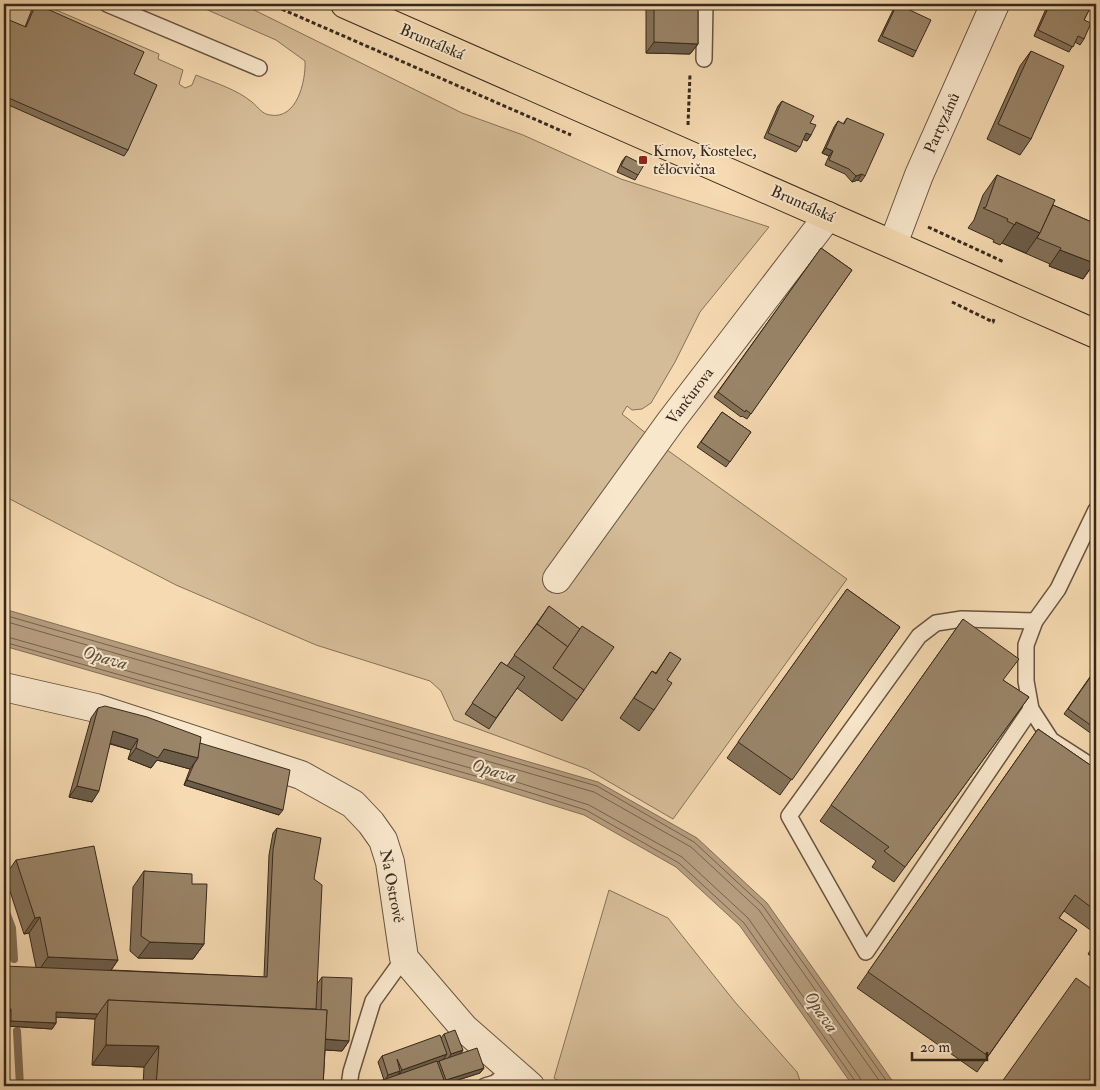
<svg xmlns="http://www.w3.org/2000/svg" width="1100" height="1090" font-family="'IM FELL Double Pica',serif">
  <rect width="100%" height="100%" fill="#f6dab1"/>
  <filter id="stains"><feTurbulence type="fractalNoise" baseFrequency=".004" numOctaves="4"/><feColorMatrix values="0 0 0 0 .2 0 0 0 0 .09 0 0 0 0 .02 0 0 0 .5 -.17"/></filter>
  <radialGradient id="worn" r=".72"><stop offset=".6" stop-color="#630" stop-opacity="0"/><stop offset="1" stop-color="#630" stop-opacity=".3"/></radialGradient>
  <g fill="#d5bc98" stroke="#86725a">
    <path d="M4,4h38l117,50 -1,5 25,11 -4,14 6,4 7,-3 4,-10c19,8 40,14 56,27 6,5 10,12 18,13 27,5 36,-34 35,-54l-29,-21 -82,-36h48l220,109 61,22 98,44 148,48 -69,85 -25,50 -24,41 -9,6 -10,1 -5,-4 -5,8 41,33 184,132 -174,240 -86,-50 -133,-49 -13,-29 -11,-10 -114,-36 -140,-60 -172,-89z"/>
    <polygon points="609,890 668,918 735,1002 797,1072 802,1086 567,1086 554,1078"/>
  </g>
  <polygon fill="#b59d7e" stroke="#826e56" points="4,609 598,782 697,838 767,903 896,1086 853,1086 740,926 676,867 584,815 484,784 4,646"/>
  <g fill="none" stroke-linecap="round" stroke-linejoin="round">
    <g stroke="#76624c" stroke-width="1">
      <polyline points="4,615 597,786 694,842 763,906 890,1086"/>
      <polyline points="4,621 594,792 691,847 759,910 883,1086"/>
      <polyline points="4,636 488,773 589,805 682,857 748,918 860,1078 863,1086"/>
      <polyline points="4,642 486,779 586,810 679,863 744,923 855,1081 856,1086"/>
    </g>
    <g stroke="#826e56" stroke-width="8">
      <polyline points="4,907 12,928 14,959"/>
      <polyline points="17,1031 20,1086"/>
    </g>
    <defs>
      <g id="service">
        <polyline points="107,4 259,68"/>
        <polyline points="704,59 705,4"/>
        <polyline points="1096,510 1058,589 1035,621 1026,645 1026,681 1031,709 1051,740 1096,769"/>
        <polyline points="1031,709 866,952 789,816 919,636 936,623 962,619 1035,621"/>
        <polyline points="349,1086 351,1072 373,1001 404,958"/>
        <polyline points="485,1086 495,1083 511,1070"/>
      </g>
      <g id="minor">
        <polyline points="557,579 671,421 828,216"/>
        <polyline points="4,687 96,708 301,775 353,804 371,823 383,840 390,862 404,958 464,1028 530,1086"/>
      </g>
      <polyline id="tertiary" points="893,244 919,175 995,4"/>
      <polyline id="primary" points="345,4 1096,334"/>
    </defs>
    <use href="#service" stroke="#665440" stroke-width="18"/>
    <use href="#minor" stroke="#665440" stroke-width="30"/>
    <use href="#tertiary" stroke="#665440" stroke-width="30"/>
    <use href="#primary" stroke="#36281b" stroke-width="30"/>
    <g stroke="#36281b" stroke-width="3" stroke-dasharray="4 2.5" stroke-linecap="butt">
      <polyline points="270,4 571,135"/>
      <polyline points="688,125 690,74"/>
      <polyline points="928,227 1004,262"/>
      <polyline points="952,302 993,322 994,319"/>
    </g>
    <use href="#service" stroke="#f9e7cc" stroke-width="15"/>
    <use href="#minor" stroke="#f9e7cc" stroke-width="28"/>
    <use href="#tertiary" stroke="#f9e7cc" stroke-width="28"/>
    <use href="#primary" stroke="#f6dab1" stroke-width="28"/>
  </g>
  <g fill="#84725a" stroke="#36281b">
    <polygon points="36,4 134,74 128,150 124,156 4,103 4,18 25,27 32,9"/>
    <polygon points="646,4 698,4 698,44 690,54 646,53"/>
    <polygon points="897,4 916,51 913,57 878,41 893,10"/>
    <polygon points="1048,4 1092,4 1084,20 1084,39 1080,45 1075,42 1069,52 1034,36"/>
    <polygon points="1031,51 1031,139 1020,155 987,139 1020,66"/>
    <polygon points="782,101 810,123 811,135 807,141 803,139 800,147 796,152 764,138 778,106"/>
    <polygon points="847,118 865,176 861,182 858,180 852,182 845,174 825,165 829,156 822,153 834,127 838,121 843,124"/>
    <polygon points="626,156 638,175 635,180 617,172 622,161"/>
    <polygon points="997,175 1053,205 1096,224 1096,270 1091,268 1083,279 1049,266 1050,264 1002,243 1000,245 993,242 994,240 968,228 974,220 983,195"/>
    <polygon points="821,248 852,270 747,419 742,416 741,417 714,397"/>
    <polygon points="722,412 751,432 726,467 697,447"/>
    <polygon points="847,589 900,627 780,795 727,758"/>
    <polygon points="549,606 584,690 562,721 517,688 489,729 465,714 501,662 507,666"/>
    <polygon points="963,619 1004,681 1029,697 894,882 872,867 876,861 820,821"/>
    <polygon points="670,652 667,680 654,710 639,731 620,718 652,671 656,673"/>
    <polygon points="1096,662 1096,737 1064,714 1092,674 1090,672"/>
    <polygon points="98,708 200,743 279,815 184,785 190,769 157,760 151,768 128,759 131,750 110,744 92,802 69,797 91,718"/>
    <polygon points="1038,729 1096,769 1096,934 1064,911 1059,918 1077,930 977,1072 857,988"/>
    <polygon points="277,828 314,879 317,984 322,977 349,1041 342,1051 325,1050 323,1086 143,1086 144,1067 92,1065 95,1019 56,1017 56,1023 52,1029 7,1026 8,1015 36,967 29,933 24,934 5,876 16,860 118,960 111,970 264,977 269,855 273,833"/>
    <polygon points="144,871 192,884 204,944 193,959 138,958 130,951 133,887"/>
    <polygon points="1096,942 1096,960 1088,954"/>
    <polygon points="444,1034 463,1050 460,1054 484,1068 480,1073 442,1085 442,1084 439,1086 376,1086 380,1081 384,1080 378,1062 382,1056 441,1038"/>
  </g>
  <g fill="#6c5d4a" stroke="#36281b">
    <polygon points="654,42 698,44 690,54 646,53"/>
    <polygon points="806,133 811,135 807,141 802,139"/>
    <polygon points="826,148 833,151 829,156 822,153"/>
    <polygon points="862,174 858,180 852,182 856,176"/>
    <polygon points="1016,222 1040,233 1026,253 1002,243"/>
    <polygon points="1060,250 1094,263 1083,279 1049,266"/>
    <polygon points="113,731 138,739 131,750 106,742"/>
    <polygon points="136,748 164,749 198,758 190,769 157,760 151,768 128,759"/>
    <polygon points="187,780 283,810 279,815 184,785"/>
    <polygon points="77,786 99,791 92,802 69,797"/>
    <polygon points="40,917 29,933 24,934 35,918"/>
    <polygon points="150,942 204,944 193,959 138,958"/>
    <polygon points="48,957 118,960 107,976 37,973"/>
    <polygon points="4,1009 11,1009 8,1015 4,1015"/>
    <polygon points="56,1012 98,1014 95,1019 53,1017"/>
    <polygon points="11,1021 56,1023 52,1029 7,1026"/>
    <polygon points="319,1039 349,1041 342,1051 312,1049"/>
    <polygon points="106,1045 159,1046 144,1067 92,1065"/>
    <polygon points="463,1050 459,1056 447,1060 451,1054"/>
    <polygon points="447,1054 443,1060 398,1076 402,1070"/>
    <polygon points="484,1068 480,1073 442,1085 446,1080"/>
    <polygon points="400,1071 397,1077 385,1081 388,1075"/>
    <polygon points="444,1080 439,1086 427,1086"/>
  </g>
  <g fill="#9a8569" stroke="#36281b">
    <polygon points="36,4 144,52 134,74 157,85 128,150 4,96 4,18 26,27"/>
    <polygon points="654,4 698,4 698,44 654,42"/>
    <polygon points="897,4 931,20 916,51 882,36"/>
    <polygon points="1050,4 1092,4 1084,20 1091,23 1084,39 1078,36 1073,47 1038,30"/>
    <polygon points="1031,51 1064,66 1031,139 998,124"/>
    <polygon points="782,101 814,116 810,123 816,125 811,135 806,133 800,147 768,133"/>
    <polygon points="847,118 884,134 865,176 862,174 856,176 849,169 829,160 833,151 826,148 838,121 844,124"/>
    <polygon points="626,156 644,165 638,175 621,166"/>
    <polygon points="997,175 1055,200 1040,233 1016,222 1015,225 1007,221 1008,219 983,208 986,207"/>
    <polygon points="1053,205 1096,224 1096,259 1094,263 1060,250 1061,248 1037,238 1040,233"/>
    <polygon points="821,248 852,270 751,414 746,410 745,412 718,392"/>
    <polygon points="722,412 751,432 730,462 701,442"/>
    <polygon points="847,589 900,627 792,780 738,742"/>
    <polygon points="549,606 580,629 568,647 537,624"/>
    <polygon points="963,619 1019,659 1003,680 1029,697 905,867 884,851 889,847 831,805"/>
    <polygon points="537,624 568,647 553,668 584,690 577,700 514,655"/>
    <polygon points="582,626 614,647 584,690 553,668"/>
    <polygon points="670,652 681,659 667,680 672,683 654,710 634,698 652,671 656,674"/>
    <polygon points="501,662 525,677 496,718 472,703"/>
    <polygon points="1096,662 1096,729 1068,709 1096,669 1093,667"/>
    <polygon points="105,706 147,717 201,737 198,758 164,749 158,758 136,748 138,739 113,731 99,791 77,786 98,708"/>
    <polygon points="1038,729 1096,769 1096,911 1075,895 1059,918 1077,930 988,1056 868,972"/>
    <polygon points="200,743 290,770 283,810 187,780 194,764 198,758"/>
    <polygon points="277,828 321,838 314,879 322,885 316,1009 108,1000 98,1014 56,1012 56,1023 11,1021 11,1009 4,1009 4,966 267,977 273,850"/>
    <polygon points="94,846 118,960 48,957 40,917 35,918 16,860"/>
    <polygon points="144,871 192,874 192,884 207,884 204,944 150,942 141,936"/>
    <polygon points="322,977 352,978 349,1041 325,1039 327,1010 321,1010"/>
    <polygon points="1076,978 1096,992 1096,1072 1086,1086 999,1086"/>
    <polygon points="108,1000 327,1010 323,1086 156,1086 159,1046 106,1045"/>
    <polygon points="455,1030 463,1050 451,1054 444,1034"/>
    <polygon points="440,1035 447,1054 402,1070 397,1059 400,1071 388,1075 382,1056"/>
    <polygon points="477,1048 484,1068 446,1080 439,1061"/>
    <polygon points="437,1061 444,1080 427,1086 381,1086 380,1081"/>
  </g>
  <rect fill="#8f2418" stroke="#f9e7cc" stroke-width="2" x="638" y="155" width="10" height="10" rx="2.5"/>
  <g text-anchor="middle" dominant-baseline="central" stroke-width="4" stroke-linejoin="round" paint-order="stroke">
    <g font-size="16" fill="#36281b" stroke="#f9e7cc">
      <text transform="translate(432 42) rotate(23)">Bruntálská</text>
      <text transform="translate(942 123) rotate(-66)">Partyzánů</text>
      <text transform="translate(803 204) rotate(24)">Bruntálská</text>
      <text transform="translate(690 396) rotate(-53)">Vančurova</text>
      <text transform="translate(392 886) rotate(79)">Na Ostrově</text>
    </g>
    <g font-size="16" fill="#36281b" stroke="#f9e7cc" text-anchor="start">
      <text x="653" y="151">Krnov, Kostelec,<tspan x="653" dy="18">tělocvična</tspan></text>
    </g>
    <g font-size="18" font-style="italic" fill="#5c4b39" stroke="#f9e7cc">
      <text transform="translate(105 658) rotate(16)">Opava</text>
      <text transform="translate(494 771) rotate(16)">Opava</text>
      <text transform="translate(821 1012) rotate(55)">Opava</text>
    </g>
  </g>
  <rect width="1100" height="1090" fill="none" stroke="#f6dab1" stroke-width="20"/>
  <rect x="5" y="5" width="1090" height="1080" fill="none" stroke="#36281b" stroke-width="2.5"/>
  <rect x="10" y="10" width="1080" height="1070" fill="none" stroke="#36281b"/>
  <path d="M912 1052v8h75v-8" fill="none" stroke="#36281b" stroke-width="2.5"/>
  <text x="920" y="1052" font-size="15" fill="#36281b" stroke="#f9e7cc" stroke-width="4" paint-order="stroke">20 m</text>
  <rect width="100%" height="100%" filter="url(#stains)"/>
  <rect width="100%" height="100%" fill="url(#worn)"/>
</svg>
